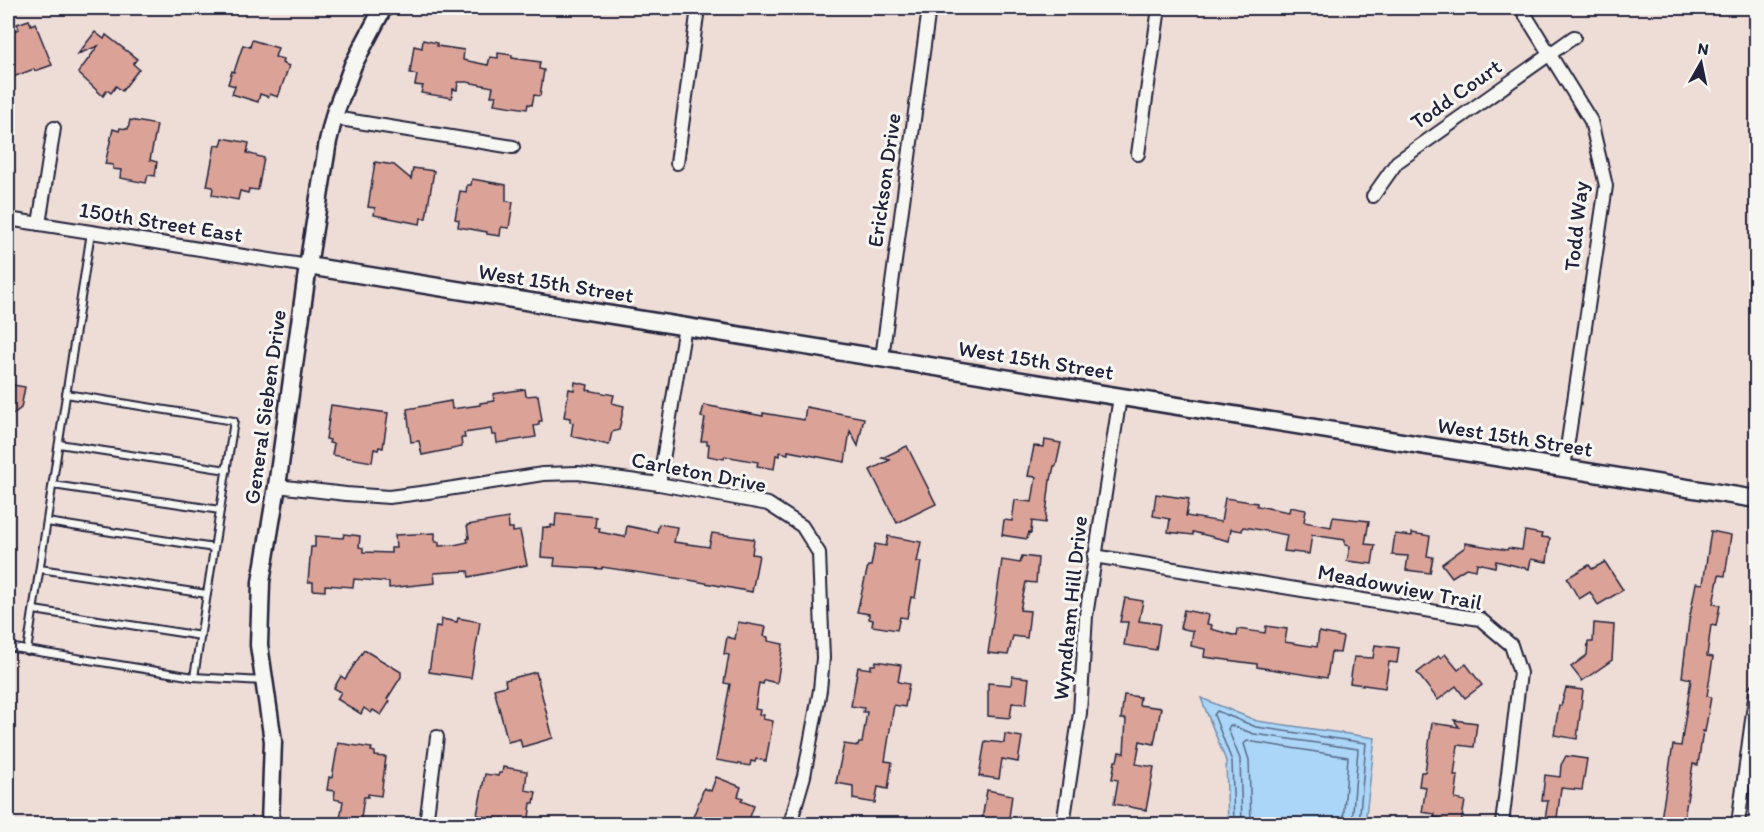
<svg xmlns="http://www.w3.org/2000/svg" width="1764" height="832" font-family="Itim,sans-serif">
  <rect width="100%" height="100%" fill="#eeddd7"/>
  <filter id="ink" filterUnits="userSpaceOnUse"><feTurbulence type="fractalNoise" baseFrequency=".0167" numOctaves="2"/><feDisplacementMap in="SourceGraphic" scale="12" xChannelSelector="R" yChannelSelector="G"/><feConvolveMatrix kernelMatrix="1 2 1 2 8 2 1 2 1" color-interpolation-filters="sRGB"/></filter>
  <g filter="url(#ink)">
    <polygon fill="#abd6f7" stroke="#748eac" stroke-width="1.5" points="1201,698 1257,721 1375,738 1365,824 1228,824 1226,761"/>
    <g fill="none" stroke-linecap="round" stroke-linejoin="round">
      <g stroke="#596a86" stroke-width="1.5">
        <polyline points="1234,824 1232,761 1214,715 1217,711 1256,727 1366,743 1359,824"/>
        <polyline points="1242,824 1240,759 1228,729 1230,725 1254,734 1358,749 1352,824"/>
        <polyline points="1251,824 1249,760 1244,744 1247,741 1348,757 1343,824"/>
      </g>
    </g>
    <g fill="#dba298" stroke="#22223b" stroke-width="1.5">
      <polygon points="29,20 31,25 35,23 52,65 35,71 34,69 8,79 8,33 19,29 17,24"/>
      <polygon points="95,32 104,39 106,35 137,59 133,64 139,69 122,91 116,86 111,93 107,90 103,96 78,73 98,46 78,54"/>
      <polygon points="252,40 278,48 275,57 283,59 282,63 289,66 278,97 270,94 269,97 260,94 258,102 232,94 235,86 228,84 232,71 234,72 243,45 250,47"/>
      <polygon points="423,40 437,43 437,46 464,50 463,60 488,65 490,57 498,58 498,53 512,55 512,58 540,62 539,69 544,70 540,96 534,95 532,105 528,104 527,109 494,104 496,96 491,96 493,87 467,82 458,82 457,90 453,89 452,98 421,93 423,86 415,85 417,75 410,73 414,46 422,48"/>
      <polygon points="130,120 157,125 150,160 157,162 155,176 148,175 146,183 120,178 121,170 113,169 113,165 105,164 113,129 119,131 120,128 128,129"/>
      <polygon points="223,138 249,143 247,153 264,158 258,190 249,189 248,193 240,191 238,200 212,195 213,187 207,186 215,145 221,146"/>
      <polygon points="375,162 394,165 411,179 413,168 434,171 426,218 421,218 420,224 374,215 375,208 368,207"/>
      <polygon points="472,179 506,185 506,201 513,202 509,228 501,227 500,236 487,234 487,232 458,227 459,220 455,219 460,191 466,192 467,185 471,185"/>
      <polygon points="575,382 588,385 587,390 614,395 612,403 624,406 619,430 612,432 609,445 571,436 573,423 570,422 570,418 564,417 569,389 574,390"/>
      <polygon points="8,384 25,387 21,408 8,418"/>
      <polygon points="525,389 526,396 538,395 542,421 539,421 539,425 534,426 536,437 497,443 496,435 492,435 491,429 464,433 465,438 461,438 462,447 422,455 419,441 411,442 407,409 451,401 452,409 480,405 480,403 494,401 493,394"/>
      <polygon points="331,405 388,413 383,448 379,447 378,450 374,449 372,462 332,455 334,444 329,443 330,440 326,439"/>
      <polygon points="704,405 763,416 763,413 804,420 806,407 864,418 858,446 850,431 845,462 788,451 788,454 780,452 780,456 776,455 774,469 757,466 758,462 725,456 724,459 708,456 709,444 707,444 707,441 701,441 705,418 701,417"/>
      <polygon points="1045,440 1061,443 1056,466 1054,466 1051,480 1050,480 1045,523 1032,521 1031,533 1029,532 1027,539 1002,535 1004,520 1012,521 1015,500 1032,502 1036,477 1028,476 1034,446 1044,447"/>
      <polygon points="907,446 936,504 897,523 870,470 890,460 882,458"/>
      <polygon points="1156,494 1189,499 1186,516 1221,522 1225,498 1257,503 1257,506 1289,512 1290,507 1306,510 1304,522 1331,527 1333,517 1369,521 1365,544 1375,545 1372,564 1347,561 1350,546 1345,545 1345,540 1312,535 1309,554 1284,551 1287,535 1250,528 1243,527 1242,531 1231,529 1229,541 1193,532 1193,535 1168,532 1170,519 1153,516"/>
      <polygon points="556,513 596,517 595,527 600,528 599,532 625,537 627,526 657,532 659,524 677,527 674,542 709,547 712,533 754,539 752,554 759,555 752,592 695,581 602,567 602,569 554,566 555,558 541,557 543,527 551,528 551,525 555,526"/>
      <polygon points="508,518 509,528 513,528 513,532 520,531 527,565 469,577 468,571 434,573 435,583 389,588 389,582 354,579 353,587 325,585 325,591 313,590 313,582 308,582 311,547 315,547 315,536 343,538 344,534 360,536 359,547 363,548 363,552 391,553 391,548 396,548 395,535 435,533 435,542 439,542 439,546 454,545 468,542 467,539 469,538 467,525"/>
      <polygon points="1525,531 1542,534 1541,537 1550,538 1547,562 1531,559 1529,569 1496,561 1495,567 1477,563 1476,570 1466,568 1452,577 1442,564 1465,547 1465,543 1507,550 1508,548 1522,550"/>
      <polygon points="1711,531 1731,535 1725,576 1719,575 1713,604 1720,605 1716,626 1711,625 1707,656 1713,657 1707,696 1711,697 1705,732 1703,731 1698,765 1693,764 1683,825 1660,825 1673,745 1681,746 1691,679 1682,677 1689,621 1696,583 1703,584"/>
      <polygon points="1412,533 1430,536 1427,556 1433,557 1430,573 1406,570 1408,556 1392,555 1395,534 1412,536"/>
      <polygon points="888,536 921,542 917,562 921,562 915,598 911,597 907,618 900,617 897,630 872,626 873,620 869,619 869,614 857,612 868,566 871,566 875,544 886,546"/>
      <polygon points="1022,556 1038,558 1036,583 1026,582 1020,610 1030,611 1027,638 1013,636 1008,655 988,653 1002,560 1020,563"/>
      <polygon points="1605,562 1623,590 1598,605 1590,592 1579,599 1567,578 1589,565 1592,569"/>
      <polygon points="1125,598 1143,601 1139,621 1160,624 1156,650 1124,645 1128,622 1120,622"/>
      <polygon points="1184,610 1209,615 1207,624 1212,625 1211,629 1237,636 1238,629 1265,633 1266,626 1287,629 1285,642 1317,647 1319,632 1343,637 1340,653 1331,652 1327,678 1257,667 1257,664 1204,657 1205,649 1191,646 1193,631 1180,628"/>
      <polygon points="458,618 480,622 471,678 429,672 436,626 441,627 442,619 457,622"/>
      <polygon points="738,622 766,627 764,636 768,637 768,641 783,644 777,683 764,680 763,684 759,683 755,709 760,710 759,715 764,715 763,719 773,721 766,761 756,759 755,762 751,761 750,766 716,760 730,684 724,683 729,655 724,654 727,637 735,639"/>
      <polygon points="1594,623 1614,625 1612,660 1582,681 1571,667 1587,655 1588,642 1593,642"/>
      <polygon points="1375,645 1399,648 1397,663 1389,662 1385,688 1350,683 1354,657 1373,658"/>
      <polygon points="364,650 401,672 401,677 387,699 390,701 381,715 373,710 371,713 364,708 361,714 337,699 341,692 334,688 341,676 345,679"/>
      <polygon points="1445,654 1458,670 1466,664 1482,685 1465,698 1456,686 1438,700 1417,673 1439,656 1441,658"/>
      <polygon points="876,661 901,665 898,682 909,684 905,707 894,705 885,761 892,762 888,789 878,787 875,803 853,799 853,786 836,783 844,744 858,746 859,743 862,743 867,712 863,712 864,708 851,706 858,667 871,669 871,665 875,665"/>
      <polygon points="536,672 553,738 522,747 520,739 508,742 494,689 506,686 505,680"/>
      <polygon points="1012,676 1029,678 1026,704 1012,703 1010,718 988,716 988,683 1011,685"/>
      <polygon points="1566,688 1583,690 1577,739 1554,735 1559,705 1561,706"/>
      <polygon points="1124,695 1140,697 1139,705 1161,708 1154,744 1140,741 1136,764 1154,767 1146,810 1114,804 1118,780 1112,779 1115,761 1117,761 1119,752 1124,753 1126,719 1121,719"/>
      <polygon points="1454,720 1477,723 1474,747 1458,745 1454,776 1458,776 1455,799 1465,801 1461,824 1443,822 1443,819 1434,817 1435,814 1422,812 1426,787 1419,786 1421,772 1425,772 1432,723 1459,727"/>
      <polygon points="1005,734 1022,737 1018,762 1002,759 999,779 979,776 985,741 1004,743"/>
      <polygon points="338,743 372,748 371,751 375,752 375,756 386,757 381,796 368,794 368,797 364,797 360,825 339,825 343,801 334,799 335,791 327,790 329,777 332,778"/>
      <polygon points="1566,756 1587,759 1582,790 1561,788 1556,825 1544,825 1548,801 1542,801 1545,775 1560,777 1561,765"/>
      <polygon points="503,767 527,771 525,790 536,792 534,803 531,803 528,825 493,825 491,818 477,815 485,774 498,776 499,773 502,773"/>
      <polygon points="716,777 741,787 738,796 743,798 741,801 754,806 747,825 698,825 699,822 692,820 704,788 711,791"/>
      <polygon points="987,790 1012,795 1008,825 981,825"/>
    </g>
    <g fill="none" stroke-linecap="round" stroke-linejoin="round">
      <defs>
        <g id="lane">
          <polyline points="66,394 234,421 194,677"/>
          <polyline points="59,444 227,470"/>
          <polyline points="53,485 220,510"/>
          <polyline points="47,522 214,548"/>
          <polyline points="40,569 207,594"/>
          <polyline points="34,610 201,636"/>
          <polyline points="8,647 194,677 262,681"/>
          <polyline points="27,651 91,232"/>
        </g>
        <g id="street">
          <polyline points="1521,8 1591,121 1606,186 1564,468"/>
          <polyline points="334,118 513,147"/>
          <polyline points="1138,154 1159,8"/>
          <polyline points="677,163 698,8"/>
          <polyline points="1373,196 1397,162 1574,37"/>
          <polyline points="8,219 308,266"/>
          <polyline points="39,224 54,128"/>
          <polyline points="882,358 929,8"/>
          <polyline points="659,484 685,326"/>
          <polyline points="277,486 346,494 389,497 428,492 543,474 578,473 659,484 768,504 802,526 819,553 823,658 820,690 804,776 790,824"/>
          <polyline points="1094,556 1480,619 1511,645 1520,673 1502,824"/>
          <polyline points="426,824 437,737"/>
          <polyline points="1063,824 1080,713 1086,616 1120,397"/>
          <polyline points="1738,824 1756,690"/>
        </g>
        <g id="secondary">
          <polyline points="308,266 1756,499"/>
          <polyline points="270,824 273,741 259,645 261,582 277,486 308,266 328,141 335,113 353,65 383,8"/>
        </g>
      </defs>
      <use href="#lane" stroke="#22223b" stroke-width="10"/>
      <use href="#street" stroke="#22223b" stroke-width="16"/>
      <use href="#secondary" stroke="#22223b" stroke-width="21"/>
      <use href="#lane" stroke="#f6f6f2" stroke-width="6"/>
      <use href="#street" stroke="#f6f6f2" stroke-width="12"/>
      <use href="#secondary" stroke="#f6f6f2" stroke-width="16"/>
    </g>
  </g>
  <g text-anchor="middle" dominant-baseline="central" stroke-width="6" stroke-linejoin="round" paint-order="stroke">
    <g font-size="22" fill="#22223b" stroke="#f6f6f2">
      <text transform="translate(1456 94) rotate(-35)">Todd Court</text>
      <text transform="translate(884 180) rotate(-82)">Erickson Drive</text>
      <text transform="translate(161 222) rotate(9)">150th Street East</text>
      <text transform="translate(1576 226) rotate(-84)">Todd Way</text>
      <text transform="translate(556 283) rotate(9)">West 15th Street</text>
      <text transform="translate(1036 360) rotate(9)">West 15th Street</text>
      <text transform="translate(265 407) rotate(-82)">General Sieben Drive</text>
      <text transform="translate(1515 437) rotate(9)">West 15th Street</text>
      <text transform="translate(699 472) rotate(11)">Carleton Drive</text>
      <text transform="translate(1400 587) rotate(11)">Meadowview Trail</text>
      <text transform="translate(1070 608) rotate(-84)">Wyndham Hill Drive</text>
    </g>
  </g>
  <rect width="1764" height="832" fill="none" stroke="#f6f6f2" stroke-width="30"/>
  <rect x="15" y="15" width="1734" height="802" fill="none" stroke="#22223b" stroke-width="2" filter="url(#ink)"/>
  <g transform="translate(1701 63) rotate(9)" stroke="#f6f6f2" stroke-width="4.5" paint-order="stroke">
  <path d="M0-4.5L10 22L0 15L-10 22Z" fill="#22223b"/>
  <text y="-9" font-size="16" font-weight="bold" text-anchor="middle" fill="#22223b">N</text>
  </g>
</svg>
